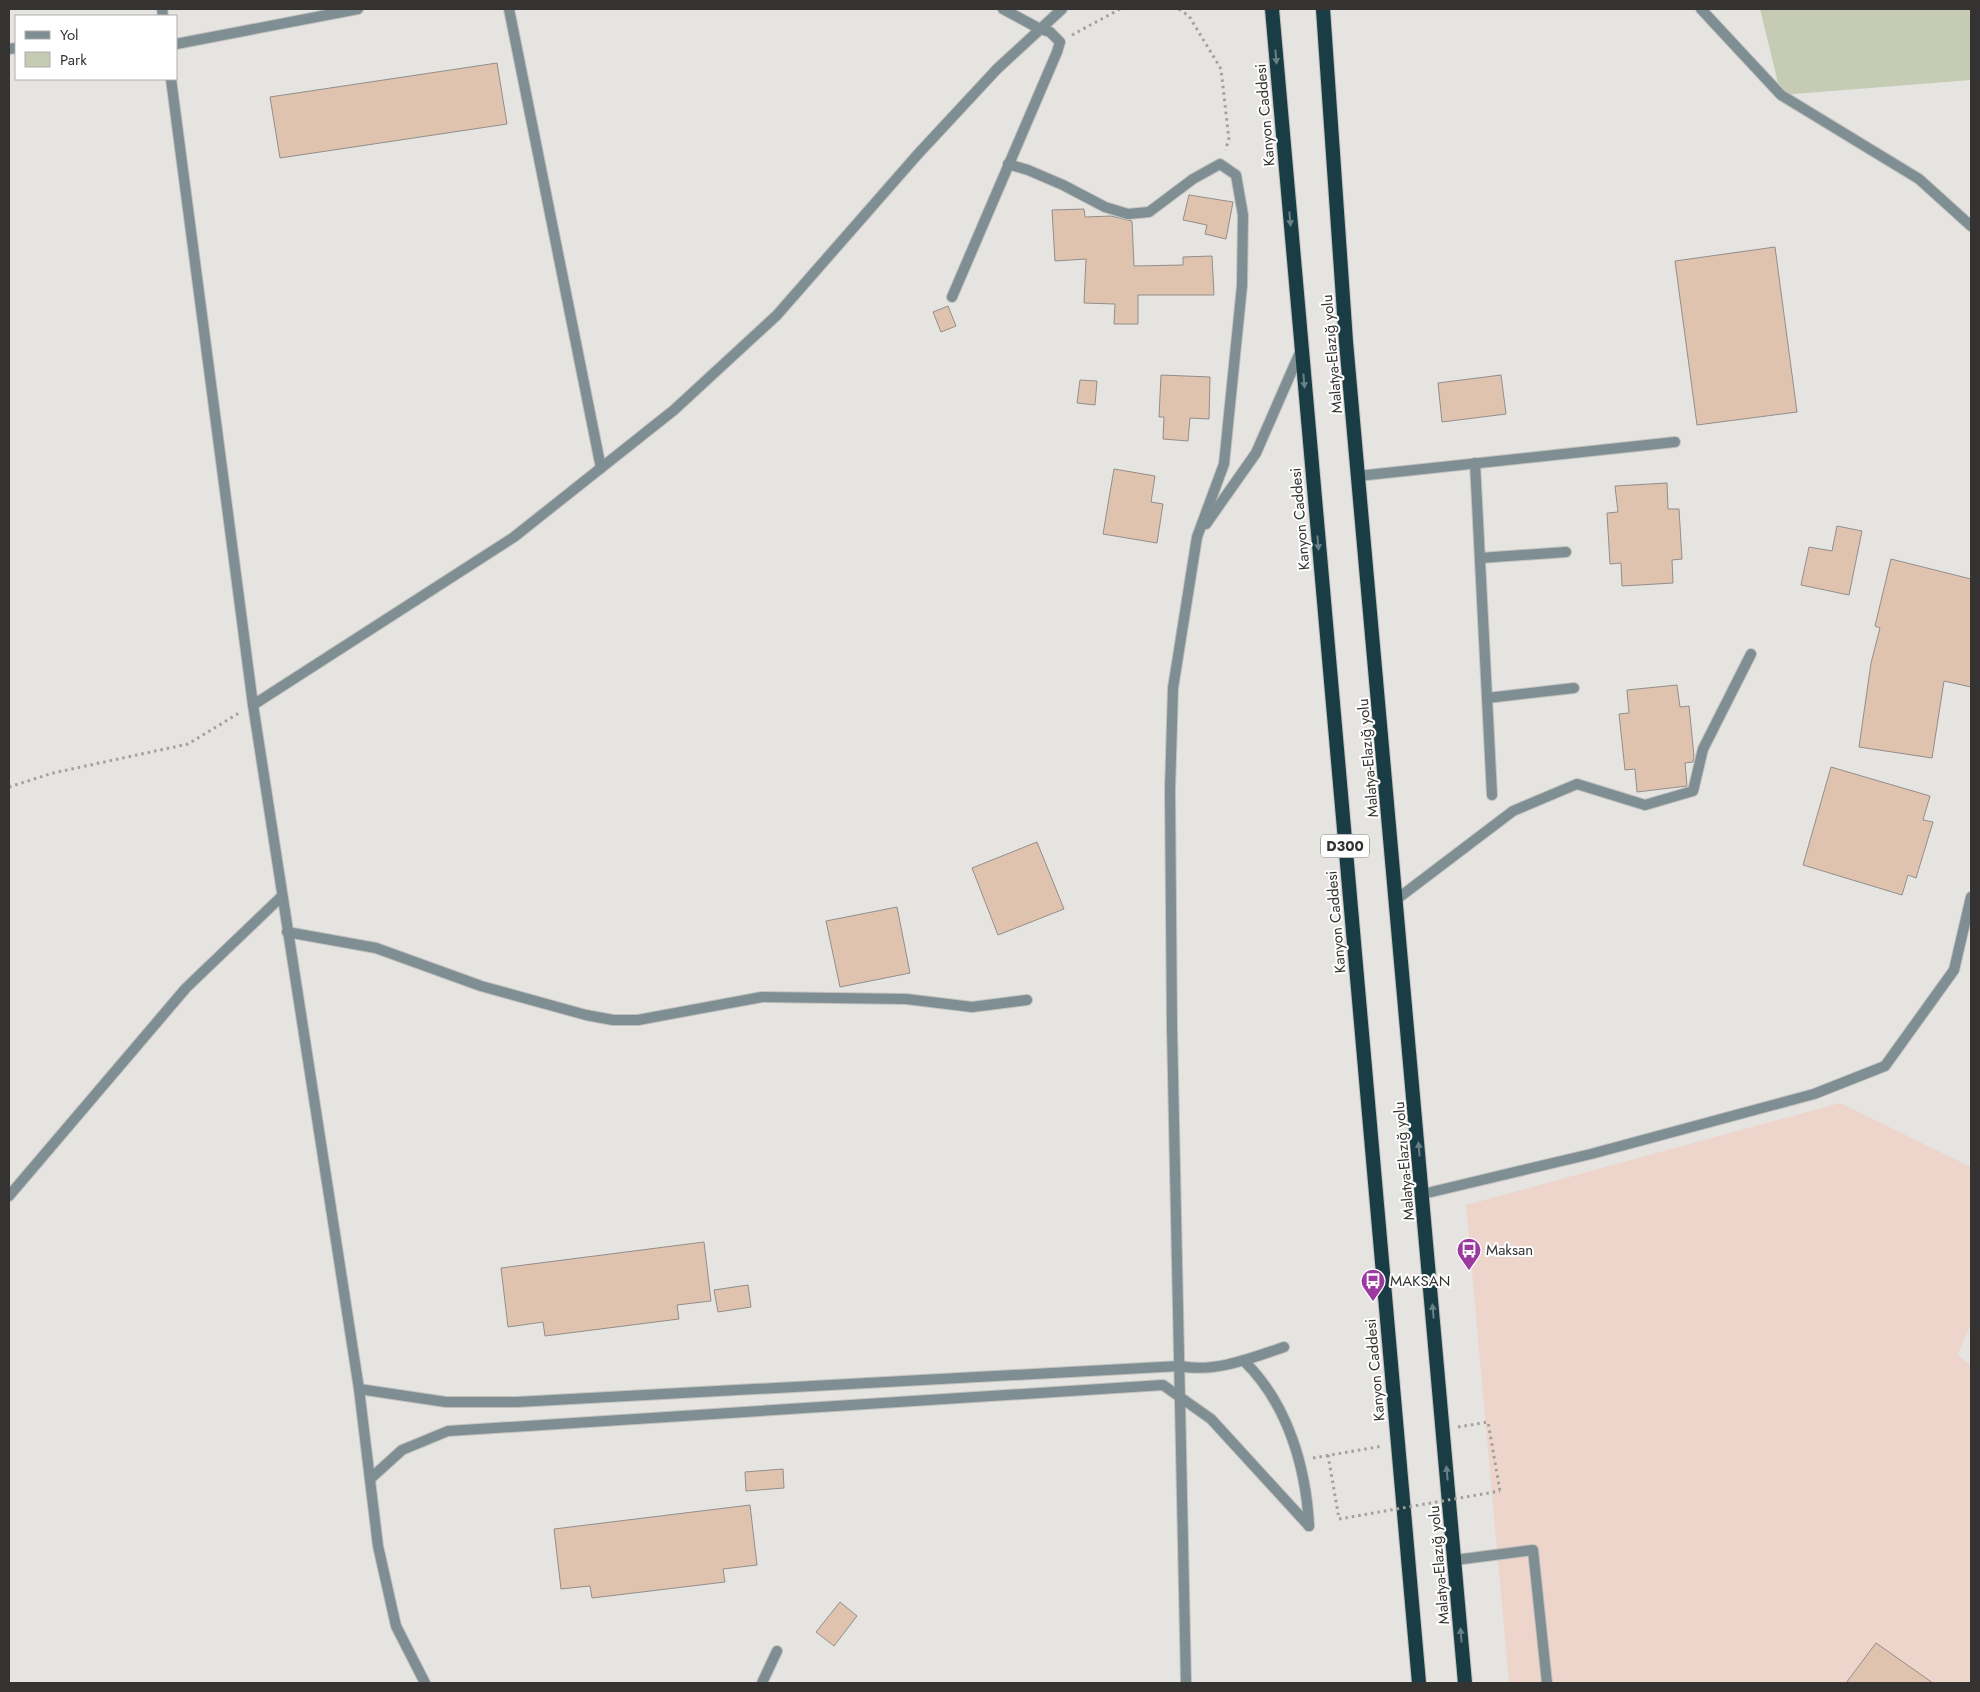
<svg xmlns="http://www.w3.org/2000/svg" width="1980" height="1692" font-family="Jost,sans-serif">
  <rect width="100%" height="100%" fill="#e5e4e1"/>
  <polygon fill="#edd5cb" points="1840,1103 1971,1167 1971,1323 1958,1355 1971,1366 1971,1683 1509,1683 1466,1205"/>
  <polygon fill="#c5ccb3" points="1760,9 1971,9 1971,80 1781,95"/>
  <g fill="#e0c3ae" stroke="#918e8c">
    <polygon points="497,63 507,124 280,158 270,97"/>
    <polygon points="1189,195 1233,202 1226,239 1205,234 1207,225 1183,220"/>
    <polygon points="1084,209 1085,217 1111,216 1132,221 1134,266 1183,265 1183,257 1212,256 1214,295 1138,295 1138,324 1114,324 1115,304 1084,303 1086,259 1055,261 1052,210"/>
    <polygon points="1775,247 1797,412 1697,425 1675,261"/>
    <polygon points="948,306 956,326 941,332 933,312"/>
    <polygon points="1161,375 1210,377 1209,419 1190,418 1188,441 1163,439 1164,417 1159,417"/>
    <polygon points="1501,375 1506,414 1442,422 1438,383"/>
    <polygon points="1080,380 1097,381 1095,405 1077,403"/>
    <polygon points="1114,469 1155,476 1151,502 1163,504 1157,543 1103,534"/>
    <polygon points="1667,483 1668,509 1679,509 1682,559 1672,560 1673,583 1622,586 1621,563 1610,564 1607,513 1618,512 1615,486"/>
    <polygon points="1837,526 1862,531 1849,595 1801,585 1809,547 1832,551"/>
    <polygon points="1891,559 1971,579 1971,687 1944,681 1932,758 1859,747 1871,663 1880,628 1875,626"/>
    <polygon points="1677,685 1680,707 1689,706 1694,756 1693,762 1685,763 1687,786 1637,792 1635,769 1625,770 1619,714 1629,713 1627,690"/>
    <polygon points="1831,767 1930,796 1923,820 1933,822 1916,878 1908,875 1902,895 1803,865"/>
    <polygon points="1037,842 1064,909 998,935 972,868"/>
    <polygon points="897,907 910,973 840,987 826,921"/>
    <polygon points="704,1242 711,1301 677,1305 679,1319 545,1336 543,1322 508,1327 501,1268"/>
    <polygon points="748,1285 751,1307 718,1312 714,1290"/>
    <polygon points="783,1469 784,1488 746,1491 745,1472"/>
    <polygon points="750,1505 757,1565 723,1569 725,1582 592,1598 590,1586 561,1589 554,1529"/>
    <polygon points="840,1602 857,1616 834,1646 816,1632"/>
    <polygon points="1876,1643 1933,1683 1846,1683"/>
  </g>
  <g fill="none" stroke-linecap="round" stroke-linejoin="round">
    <defs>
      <g id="service">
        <polyline points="9,49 16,48"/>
        <polyline points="952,297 1057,52 1060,42 1050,32 1040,29"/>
        <polyline points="1475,463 1492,795"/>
        <polyline points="1358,476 1675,442"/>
        <polyline points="1480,558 1566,552"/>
        <polyline points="1487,698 1574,688"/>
        <polyline points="287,932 376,948 481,986 586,1015 613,1020 638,1020 762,997 906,999 972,1007 1027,1000"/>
        <path d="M1244,1361c43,42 62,105 65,165"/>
        <path d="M359,1389l87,13h71l663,-36c34,7 72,-8 104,-19"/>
        <polyline points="370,1479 402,1450 448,1431 1163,1385 1211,1419 1309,1526"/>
        <polyline points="762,1683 777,1651"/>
      </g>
      <g id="minor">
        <polyline points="162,9 163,16"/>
        <polyline points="509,9 601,468"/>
        <polyline points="1003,9 1040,29"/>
        <polyline points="176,44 358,9"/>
        <polyline points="171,79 253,705 359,1389 378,1546 396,1626 425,1683"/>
        <polyline points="1008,164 1028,170 1063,185 1105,207 1128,214 1149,212 1193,179 1220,164 1236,175 1243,215 1242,286 1224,464 1197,537 1173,688 1170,790 1172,1028 1186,1683"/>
        <polyline points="1206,524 1256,453 1301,350"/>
        <polyline points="253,705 514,537 674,410 777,315 918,154 997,69 1062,9"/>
        <polyline points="1397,899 1513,811 1577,784 1645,805 1693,791 1703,749 1751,654"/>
        <polyline points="1423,1194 1591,1154 1814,1094 1885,1066 1954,970 1971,897"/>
        <polyline points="9,1196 186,988 281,897"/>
        <polyline points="1455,1560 1533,1550 1547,1683"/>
      </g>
      <polyline id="tertiary" points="1701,9 1781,95 1919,179 1971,226"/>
      <g id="trunk">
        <polyline points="1272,9 1419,1683"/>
        <polyline points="1323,9 1346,342 1465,1683"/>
      </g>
    </defs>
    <use href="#service" stroke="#c2c1be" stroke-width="12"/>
    <use href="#minor" stroke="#c2c1be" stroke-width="12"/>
    <use href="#tertiary" stroke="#c2c1be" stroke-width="12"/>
    <use href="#trunk" stroke="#c2c1be" stroke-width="16"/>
    <g stroke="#a2a19e" stroke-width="3" stroke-dasharray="2.5 4" stroke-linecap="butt">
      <polyline points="1179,9 1189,16 1221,69 1229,140 1225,150"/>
      <polyline points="1072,35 1120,9"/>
      <polyline points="9,787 53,773 188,744 239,713"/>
      <polyline points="1458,1427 1488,1422 1500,1491"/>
      <polyline points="1328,1455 1339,1519"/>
      <polyline points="1313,1458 1383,1446"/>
    </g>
    <use href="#service" stroke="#7e8e93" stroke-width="10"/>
    <use href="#minor" stroke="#7e8e93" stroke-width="10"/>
    <use href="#tertiary" stroke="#7e8e93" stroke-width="10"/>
    <use href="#trunk" stroke="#1a3c44" stroke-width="14"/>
    <polyline stroke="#a2a19e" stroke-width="3" stroke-dasharray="2.5 4" stroke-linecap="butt" points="1339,1519 1500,1491"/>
  </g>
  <defs><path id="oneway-solid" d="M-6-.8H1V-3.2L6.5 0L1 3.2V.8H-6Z" transform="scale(1.25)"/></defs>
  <g fill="#6a8085">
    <use href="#oneway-solid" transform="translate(1276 57) rotate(85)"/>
    <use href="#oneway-solid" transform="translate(1290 219) rotate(85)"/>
    <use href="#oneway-solid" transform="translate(1304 381) rotate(85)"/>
    <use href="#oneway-solid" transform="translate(1318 543) rotate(85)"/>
    <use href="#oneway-solid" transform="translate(1419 1149) rotate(-95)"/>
    <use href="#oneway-solid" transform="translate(1433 1311) rotate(-95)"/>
    <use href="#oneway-solid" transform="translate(1447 1473) rotate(-95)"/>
    <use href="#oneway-solid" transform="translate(1461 1635) rotate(-95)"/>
  </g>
  <defs>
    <symbol id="bus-pin" viewBox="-11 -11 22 30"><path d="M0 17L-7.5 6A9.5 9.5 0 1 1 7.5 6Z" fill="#9c39a0" stroke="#fff"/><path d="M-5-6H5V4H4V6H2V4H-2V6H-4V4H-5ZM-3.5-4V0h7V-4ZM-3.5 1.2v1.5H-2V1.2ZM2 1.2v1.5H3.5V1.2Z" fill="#fff"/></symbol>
  </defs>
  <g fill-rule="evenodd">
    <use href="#bus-pin" x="1455" y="1236" width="28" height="38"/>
    <use href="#bus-pin" x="1359" y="1267" width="28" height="38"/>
  </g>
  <g text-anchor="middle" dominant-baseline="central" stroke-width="4" stroke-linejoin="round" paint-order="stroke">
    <rect fill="#fff" stroke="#717070" stroke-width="1" x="1321" y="834.5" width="48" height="23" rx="4"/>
    <g font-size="14" font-weight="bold" fill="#343332">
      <text x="1345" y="846">D300</text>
    </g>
    <g font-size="15" fill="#343332" stroke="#fff">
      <text transform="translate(1265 115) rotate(-95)">Kanyon Caddesi</text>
      <text transform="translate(1332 354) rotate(-95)">Malatya-Elazığ yolu</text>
      <text transform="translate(1300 519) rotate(-95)">Kanyon Caddesi</text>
      <text transform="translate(1368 758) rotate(-95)">Malatya-Elazığ yolu</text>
      <text transform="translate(1336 922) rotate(-95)">Kanyon Caddesi</text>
      <text transform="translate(1404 1161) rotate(-95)">Malatya-Elazığ yolu</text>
      <text transform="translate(1375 1370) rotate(-95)">Kanyon Caddesi</text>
      <text transform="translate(1439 1565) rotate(-95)">Malatya-Elazığ yolu</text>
    </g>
    <g font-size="15" fill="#343332" stroke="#fff" text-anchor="start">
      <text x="1486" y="1250">Maksan</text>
      <text x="1390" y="1281">MAKSAN</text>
    </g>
  </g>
  <rect width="1980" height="1692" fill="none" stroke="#343332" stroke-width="20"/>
  <rect x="15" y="15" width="162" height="65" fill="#ffffff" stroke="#aeadad"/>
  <rect x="25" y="31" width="25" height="8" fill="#7e8e93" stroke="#aeadad"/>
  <text x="60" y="40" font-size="15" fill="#343332">Yol</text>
  <rect x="25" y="52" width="25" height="15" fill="#c5ccb3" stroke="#aeadad"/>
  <text x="60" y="65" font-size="15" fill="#343332">Park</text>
</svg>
